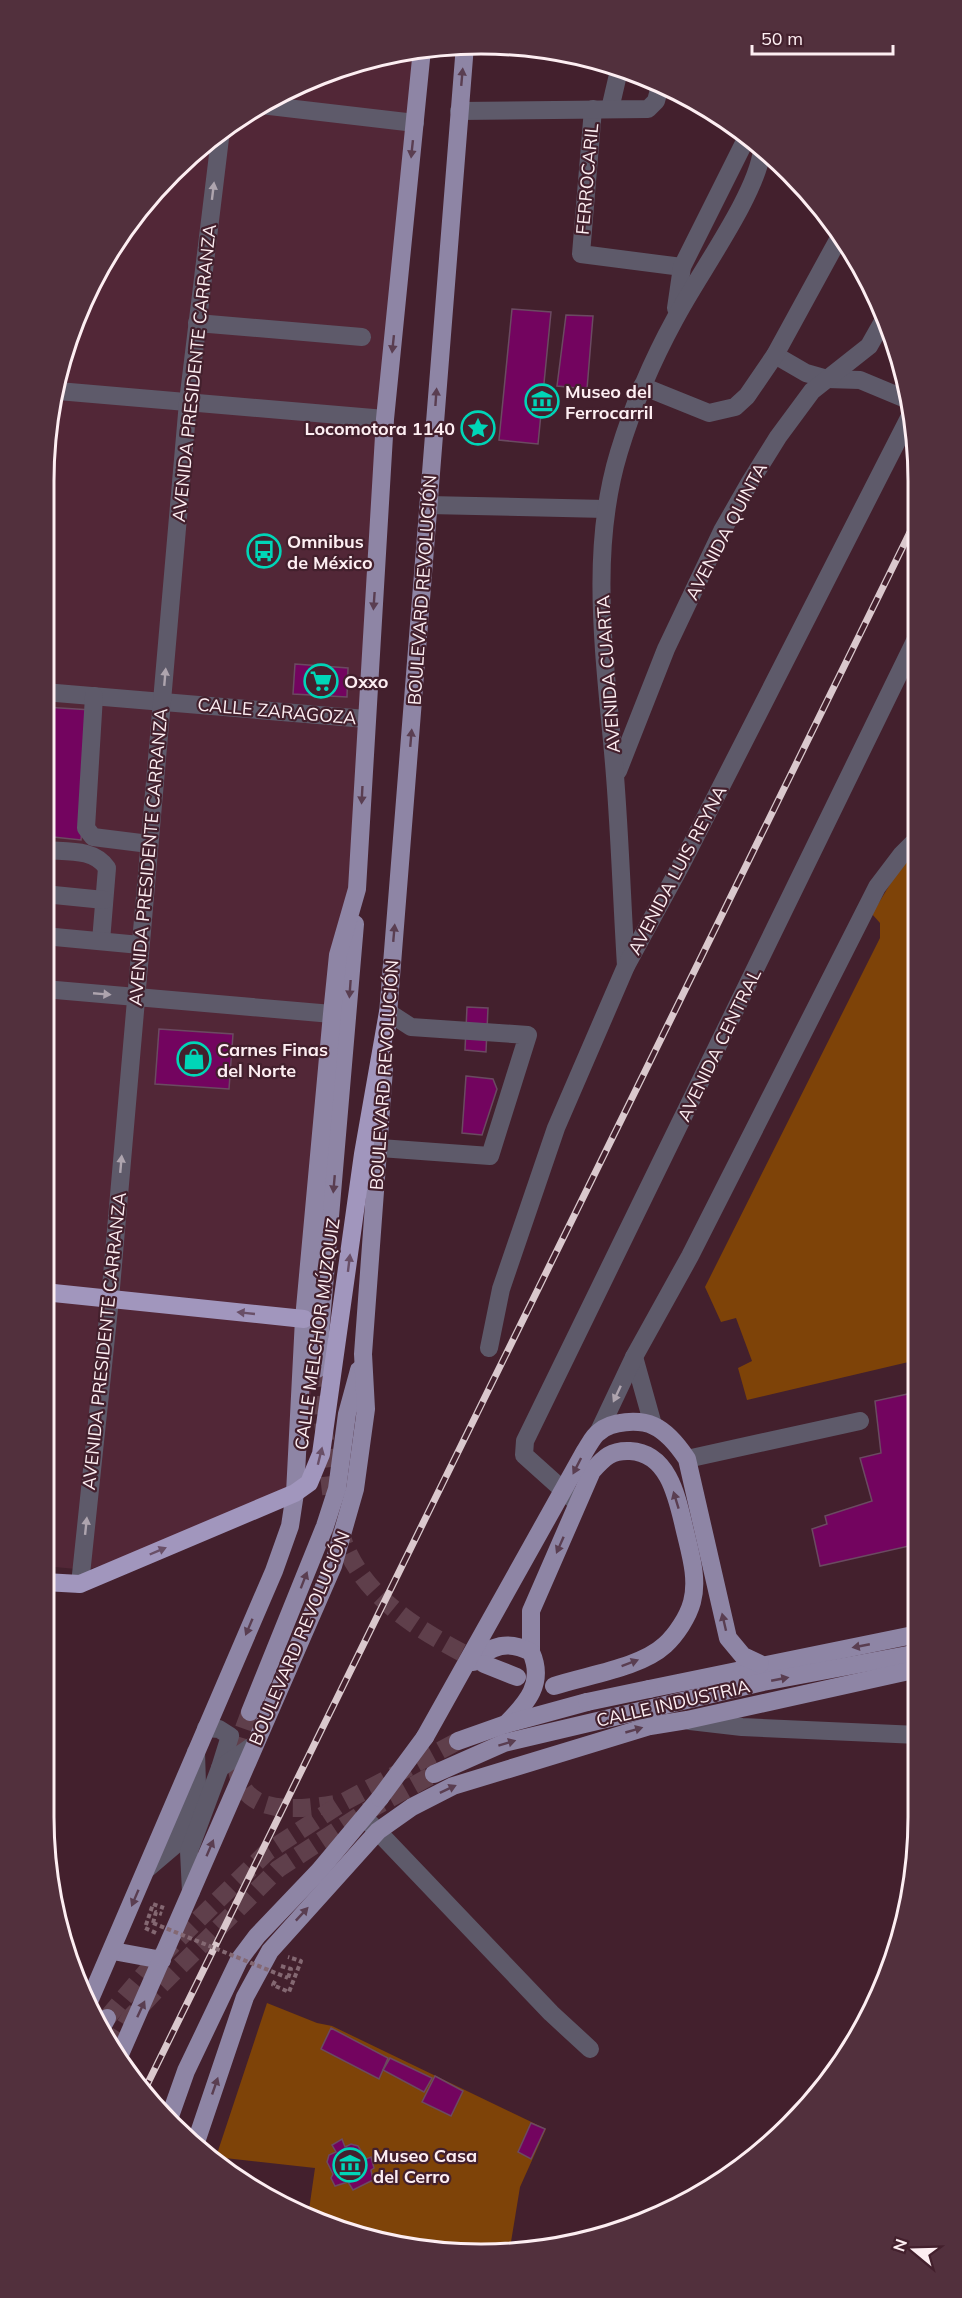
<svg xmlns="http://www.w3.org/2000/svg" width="962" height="2298" font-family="Mulish,sans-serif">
  <rect width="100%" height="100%" fill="#43202d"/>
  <polygon fill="#522737" points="432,48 419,119 302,1500 87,1570 44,1566 44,481 67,341 102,263 152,193 214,134 287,89 367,59"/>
  <g fill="#7e4308">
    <polygon points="909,853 916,855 917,1360 747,1400 738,1368 752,1361 736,1318 721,1322 705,1287 880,938 880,923 872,914"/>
    <polygon points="267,2003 317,2023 332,2026 546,2129 520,2187 510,2248 424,2251 341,2231 308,2217 315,2168 216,2157"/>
  </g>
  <g fill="#73045f" stroke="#6b4a61" stroke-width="1.5">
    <polygon points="512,309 551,312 538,444 499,440"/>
    <polygon points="566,315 593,316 587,389 557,386"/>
    <polygon points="295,664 348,668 347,697 293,694"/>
    <polygon points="44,707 92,710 81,840 44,836"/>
    <polygon points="467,1007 488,1008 486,1052 465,1050"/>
    <polygon points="159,1029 233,1034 229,1089 155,1084"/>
    <polygon points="466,1076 493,1079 497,1089 482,1135 462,1133"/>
    <polygon points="917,1392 918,1544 820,1566 812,1529 827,1524 825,1516 872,1501 860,1458 881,1453 875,1401"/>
    <polygon points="331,2028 388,2058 379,2079 321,2049"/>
    <polygon points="390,2058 432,2078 424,2092 383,2070"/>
    <polygon points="435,2076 463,2091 451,2116 422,2102"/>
    <polygon points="531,2123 545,2129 531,2159 518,2152"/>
    <polygon points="342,2139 345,2147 351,2144 358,2146 366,2159 371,2157 374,2168 371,2170 373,2180 353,2190 348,2182 335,2186 331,2178 333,2174 327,2162 329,2155 336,2152 332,2145"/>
  </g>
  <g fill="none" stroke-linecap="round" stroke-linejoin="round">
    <g stroke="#5f3f4b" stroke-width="18" stroke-dasharray="18 9" stroke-linecap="butt">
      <polyline points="317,1369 332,1501"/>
      <path d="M339,1528c19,70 84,105 145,136"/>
      <path d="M250,1712c-5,14 -12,30 -13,45 -4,59 56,54 97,47"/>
      <polyline points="107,2018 151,1966 267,1852 342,1803 458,1741"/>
      <polyline points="111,2048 129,2019 158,1988 278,1869 362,1814 434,1774"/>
    </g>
    <g stroke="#846872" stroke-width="4" stroke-dasharray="4.5 3" stroke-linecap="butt">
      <polyline points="153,1923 156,1912 162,1914"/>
      <polyline points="156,1933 145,1928 153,1904 164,1908"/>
      <polyline points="281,1966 291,1969 288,1978"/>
      <polyline points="275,1981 273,1985 289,1992 301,1961 288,1957"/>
    </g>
    <g stroke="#5e5a6a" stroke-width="18">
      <polyline points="261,105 415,123"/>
      <polyline points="593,109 581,254 682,267"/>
      <polyline points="610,109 620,66"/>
      <polyline points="459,111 648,109 656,101 660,86"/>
      <polyline points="676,308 682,267 747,137"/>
      <polyline points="197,323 362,337"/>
      <polyline points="775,355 806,373 827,379 860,380 908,400"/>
      <polyline points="642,386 709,413 735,407 747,396 775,355 839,238"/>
      <polyline points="58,391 385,419"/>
      <polyline points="428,505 606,509"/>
      <polyline points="44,692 366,719"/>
      <polyline points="94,696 86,828 93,837 149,844"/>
      <polyline points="618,771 666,649 722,531 750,482 778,437 812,391 869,346 886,316"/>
      <path d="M44,850c22,2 50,-2 63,18l-6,73"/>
      <polyline points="44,894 104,900"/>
      <polyline points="44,936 140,945"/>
      <path d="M626,966c-4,-63 -6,-127 -11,-190 -8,-106 -28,-219 4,-324 14,-46 33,-91 56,-133 22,-43 82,-124 87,-169"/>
      <polyline points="44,989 332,1014"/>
      <polyline points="380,1148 490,1156 528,1035 411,1027 388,1012"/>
      <polyline points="489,1348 501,1289 556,1128 626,966 680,867 912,412"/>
      <polyline points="634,1357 653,1425"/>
      <polyline points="599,1431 634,1357 690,1256 877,887 902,854 916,840"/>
      <polyline points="687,1459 860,1421"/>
      <polyline points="573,1499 524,1455 525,1441 915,641"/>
      <polyline points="80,1584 110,1299 188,402 221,130"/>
      <polyline points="690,1721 742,1727 918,1735"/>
      <polyline points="206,1728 219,1729 230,1736 220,1768"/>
      <polyline points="365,1818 551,2013 590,2049"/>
      <polyline points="147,1869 174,1846 187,1815 197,1785 196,1752"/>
      <polyline points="191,1892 189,1851 220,1768 254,1745"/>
    </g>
    <g stroke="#8e85a5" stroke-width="18">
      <polyline points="387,1027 465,45"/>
      <polyline points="317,1369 355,924"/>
      <path d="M531,1652v-41l61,-140c12,-13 19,-21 38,-20 41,2 48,52 56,84 5,21 12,45 6,67 -4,15 -16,33 -27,43 -25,23 -78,30 -111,41"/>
      <path d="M473,1662c19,-17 35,-22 58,-10 14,31 -4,51 -25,72"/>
      <polyline points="484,1664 517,1677"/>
      <polyline points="649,1689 918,1634"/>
      <polyline points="250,1712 325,1526 337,1489 347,1414 359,1370"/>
      <path d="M425,1737l160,-286c4,-6 8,-15 14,-19 12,-11 40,-13 55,-6 13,6 25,21 33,33l41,179 15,18 17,8"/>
      <polyline points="458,1741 506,1724 587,1702"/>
      <polyline points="434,1774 504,1743 763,1682 918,1653"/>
      <polyline points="113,1951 162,1960"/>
      <polyline points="88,2004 274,1571 290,1526 295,1493 304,1319 332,1014 338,955 357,889 385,419 422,49"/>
      <polyline points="100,2031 107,2018"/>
      <polyline points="118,2059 333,1566 355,1489 366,1409 363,1354 384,1069"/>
      <polyline points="169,2119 186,2071 239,1960 257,1936 319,1871 380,1798"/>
      <polyline points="196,2142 245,1997 270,1951 378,1831 412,1807 453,1786 650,1726 687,1720 918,1669"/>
    </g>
    <g stroke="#a196bd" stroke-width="18">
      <polyline points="44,1292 304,1319"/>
      <polyline points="44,1582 80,1584 295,1493 309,1483 321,1454 363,1154 388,1012"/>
    </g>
    <defs>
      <polyline id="rail" points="143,2093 915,522"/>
    </defs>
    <use href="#rail" stroke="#dac8cd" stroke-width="7"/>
    <use href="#rail" stroke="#43202d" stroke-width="4.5" stroke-dasharray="14" stroke-linecap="butt"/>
    <polyline stroke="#846872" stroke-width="4" stroke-dasharray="4.5 3" stroke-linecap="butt" points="153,1923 288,1978"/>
    <g stroke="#8e85a5" stroke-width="18">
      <polyline points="587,1702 649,1689"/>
      <polyline points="380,1798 425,1737"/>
    </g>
  </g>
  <defs><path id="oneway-solid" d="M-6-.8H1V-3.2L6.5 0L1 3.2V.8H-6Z" transform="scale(1.5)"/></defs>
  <g fill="#5a3e51">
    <use href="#oneway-solid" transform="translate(462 77) rotate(-85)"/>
    <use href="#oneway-solid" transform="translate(412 149) rotate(96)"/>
    <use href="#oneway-solid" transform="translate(393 344) rotate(96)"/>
    <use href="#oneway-solid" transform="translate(436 397) rotate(-86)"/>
    <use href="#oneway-solid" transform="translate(374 601) rotate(94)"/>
    <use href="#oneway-solid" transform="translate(411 738) rotate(-85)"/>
    <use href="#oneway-solid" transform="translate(362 795) rotate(93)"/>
    <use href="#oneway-solid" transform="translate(394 933) rotate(-85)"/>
    <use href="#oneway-solid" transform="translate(350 989) rotate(94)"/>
    <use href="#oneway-solid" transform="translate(334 1184) rotate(95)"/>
    <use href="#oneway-solid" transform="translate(577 1466) rotate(117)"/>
    <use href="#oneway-solid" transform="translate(676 1500) rotate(-107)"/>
    <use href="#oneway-solid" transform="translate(560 1545) rotate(114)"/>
    <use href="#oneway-solid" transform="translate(304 1580) rotate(-69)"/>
    <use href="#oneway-solid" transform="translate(724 1622) rotate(-103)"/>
    <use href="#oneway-solid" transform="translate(249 1627) rotate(113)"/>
    <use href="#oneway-solid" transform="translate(861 1646) rotate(169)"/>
    <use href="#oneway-solid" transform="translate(630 1663) rotate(-21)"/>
    <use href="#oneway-solid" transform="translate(780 1679) rotate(-11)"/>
    <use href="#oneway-solid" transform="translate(634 1730) rotate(-16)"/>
    <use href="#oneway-solid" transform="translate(507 1743) rotate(-17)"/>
    <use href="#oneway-solid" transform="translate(448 1789) rotate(-25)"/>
    <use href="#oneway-solid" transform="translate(210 1848) rotate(-67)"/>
    <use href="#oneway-solid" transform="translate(135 1898) rotate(113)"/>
    <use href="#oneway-solid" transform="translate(302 1914) rotate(-47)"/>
    <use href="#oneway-solid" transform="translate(141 2009) rotate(-65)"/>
    <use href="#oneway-solid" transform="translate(215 2086) rotate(-71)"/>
  </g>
  <g fill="#aea4ae">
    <use href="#oneway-solid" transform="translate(213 191) rotate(-83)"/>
    <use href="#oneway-solid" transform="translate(165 677) rotate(-85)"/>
    <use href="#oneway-solid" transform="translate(102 994) rotate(5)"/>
    <use href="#oneway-solid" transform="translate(121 1164) rotate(-85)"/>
    <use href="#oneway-solid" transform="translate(617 1394) rotate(115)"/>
    <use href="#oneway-solid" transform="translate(86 1526) rotate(-84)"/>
  </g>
  <g fill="#694f67">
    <use href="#oneway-solid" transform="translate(349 1263) rotate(-83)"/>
    <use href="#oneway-solid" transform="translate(246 1313) rotate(-174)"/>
    <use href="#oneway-solid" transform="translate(320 1456) rotate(-76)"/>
    <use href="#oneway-solid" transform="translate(158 1551) rotate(-23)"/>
  </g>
  <defs>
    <symbol id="museum-ring" viewBox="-11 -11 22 22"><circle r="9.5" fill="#43202d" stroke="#00d5b7" stroke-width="1.5"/><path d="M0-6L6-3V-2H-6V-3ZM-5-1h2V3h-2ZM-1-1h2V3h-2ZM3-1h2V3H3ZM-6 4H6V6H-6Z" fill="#00d5b7"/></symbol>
    <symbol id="sight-ring" viewBox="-11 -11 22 22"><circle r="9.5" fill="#43202d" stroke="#00d5b7" stroke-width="1.5"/><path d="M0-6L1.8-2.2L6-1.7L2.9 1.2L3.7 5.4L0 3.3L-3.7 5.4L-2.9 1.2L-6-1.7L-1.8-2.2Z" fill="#00d5b7"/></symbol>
    <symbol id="bus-ring" viewBox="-11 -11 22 22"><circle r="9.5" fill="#43202d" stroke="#00d5b7" stroke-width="1.5"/><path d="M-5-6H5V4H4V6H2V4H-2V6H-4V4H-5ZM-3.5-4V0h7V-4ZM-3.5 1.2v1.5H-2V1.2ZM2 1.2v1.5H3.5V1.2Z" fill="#00d5b7"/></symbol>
    <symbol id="supermarket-ring" viewBox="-11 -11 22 22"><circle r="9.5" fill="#43202d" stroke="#00d5b7" stroke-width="1.5"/><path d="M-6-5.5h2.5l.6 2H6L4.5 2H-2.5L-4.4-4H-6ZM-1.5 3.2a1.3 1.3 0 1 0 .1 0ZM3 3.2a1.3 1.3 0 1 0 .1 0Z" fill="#00d5b7"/></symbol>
    <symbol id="shop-ring" viewBox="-11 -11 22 22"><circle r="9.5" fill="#43202d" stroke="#00d5b7" stroke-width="1.5"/><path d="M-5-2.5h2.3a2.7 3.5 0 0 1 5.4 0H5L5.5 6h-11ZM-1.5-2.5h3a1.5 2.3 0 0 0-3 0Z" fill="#00d5b7"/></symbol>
  </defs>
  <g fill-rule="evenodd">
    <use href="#museum-ring" x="523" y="382" width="38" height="38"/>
    <use href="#sight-ring" x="459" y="409" width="38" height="38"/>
    <use href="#bus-ring" x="245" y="532" width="38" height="38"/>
    <use href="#supermarket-ring" x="302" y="662" width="38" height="38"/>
    <use href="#shop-ring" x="175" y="1040" width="38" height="38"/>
    <use href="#museum-ring" x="331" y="2146" width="38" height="38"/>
  </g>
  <g text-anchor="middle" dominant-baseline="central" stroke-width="4.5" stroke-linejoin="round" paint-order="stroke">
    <g font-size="18" fill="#fdeef2" stroke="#43202d">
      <text transform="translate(587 179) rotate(-85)">FERROCARIL</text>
      <text transform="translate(194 373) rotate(-84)">AVENIDA PRESIDENTE CARRANZA</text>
      <text transform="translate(726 531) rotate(-62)">AVENIDA QUINTA</text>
      <text transform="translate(422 590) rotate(-86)">BOULEVARD REVOLUCIÓN</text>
      <text transform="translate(608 674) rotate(-94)">AVENIDA CUARTA</text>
      <text transform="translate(277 711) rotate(5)">CALLE ZARAGOZA</text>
      <text transform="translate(148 857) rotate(-85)">AVENIDA PRESIDENTE CARRANZA</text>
      <text transform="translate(677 870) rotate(-62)">AVENIDA LUIS REYNA</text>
      <text transform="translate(719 1045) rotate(-64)">AVENIDA CENTRAL</text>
      <text transform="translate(384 1075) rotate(-86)">BOULEVARD REVOLUCIÓN</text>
      <text transform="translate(317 1334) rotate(-82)">CALLE MELCHOR MÚZQUIZ</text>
      <text transform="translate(104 1341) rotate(-84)">AVENIDA PRESIDENTE CARRANZA</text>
      <text transform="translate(299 1638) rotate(-67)">BOULEVARD REVOLUCIÓN</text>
      <text transform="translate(673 1703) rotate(-13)">CALLE INDUSTRIA</text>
    </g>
    <g font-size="18" font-weight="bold" fill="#fdeef2" stroke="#43202d" text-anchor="start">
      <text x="565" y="391">Museo del<tspan x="565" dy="21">Ferrocarril</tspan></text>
      <text x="455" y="428" text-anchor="end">Locomotora 1140</text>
      <text x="287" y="541">Omnibus<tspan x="287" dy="21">de México</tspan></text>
      <text x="344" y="681">Oxxo</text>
      <text x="217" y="1049">Carnes Finas<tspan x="217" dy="21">del Norte</tspan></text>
      <text x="373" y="2155">Museo Casa<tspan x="373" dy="21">del Cerro</tspan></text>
    </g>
  </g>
  <path d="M0 0H962V2298H0ZM481 54H481A427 427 0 0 1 908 481V1817A427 427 0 0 1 481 2244H481A427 427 0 0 1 54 1817V481A427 427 0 0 1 481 54Z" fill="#52303d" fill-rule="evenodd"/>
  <path fill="none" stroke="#fdeef2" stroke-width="3" d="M481 54H481A427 427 0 0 1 908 481V1817A427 427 0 0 1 481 2244H481A427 427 0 0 1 54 1817V481A427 427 0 0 1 481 54Z"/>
  <g transform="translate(914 2250) rotate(289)" stroke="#43202d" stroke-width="4.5" paint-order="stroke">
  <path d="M0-4.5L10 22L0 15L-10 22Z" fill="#fdeef2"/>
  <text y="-9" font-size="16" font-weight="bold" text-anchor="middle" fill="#fdeef2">N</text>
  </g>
  <path d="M752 45v9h141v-9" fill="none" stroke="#fdeef2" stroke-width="3"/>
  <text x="761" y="45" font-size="18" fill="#fdeef2" stroke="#43202d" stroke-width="4.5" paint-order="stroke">50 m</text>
</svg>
